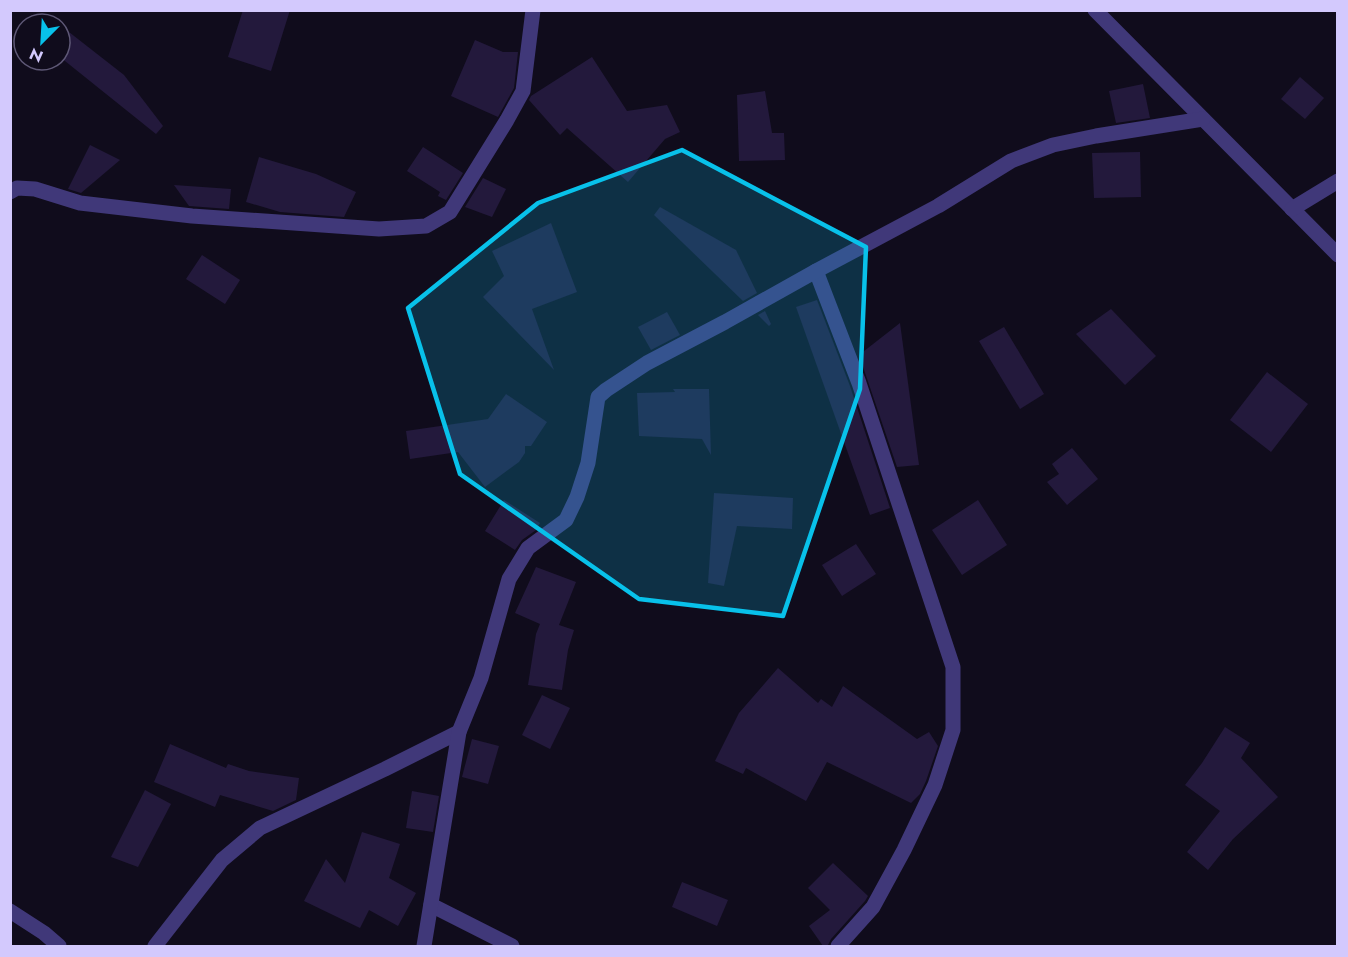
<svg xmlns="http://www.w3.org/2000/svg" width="1348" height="957" font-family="Jost,sans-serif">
  <rect width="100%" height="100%" fill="#100c1c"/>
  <g fill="#23193c">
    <polygon points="243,10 290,10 271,71 228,57"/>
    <polygon points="60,25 124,75 163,126 156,134 60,57"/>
    <polygon points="475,40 503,52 518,52 514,88 498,117 451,96"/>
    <polygon points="592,57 627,111 667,105 680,132 665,139 628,182 567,128 560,135 529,100 531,96"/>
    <polygon points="1300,77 1324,98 1305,119 1281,99"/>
    <polygon points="1143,84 1150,118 1116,123 1109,91"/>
    <polygon points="765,91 772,133 784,133 785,160 739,161 737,95"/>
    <polygon points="90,145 120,160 81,193 68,189"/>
    <polygon points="423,147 463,173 446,200 438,196 440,192 407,171"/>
    <polygon points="1140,152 1141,197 1094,198 1092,153"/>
    <polygon points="259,157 316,174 356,192 344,217 280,212 246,202"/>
    <polygon points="483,178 506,189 492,217 465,207"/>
    <polygon points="174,185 231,189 229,209 189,206"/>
    <polygon points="660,207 736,250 757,293 743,301 654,215"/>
    <polygon points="551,223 577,292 532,309 554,370 483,297 504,276 492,251"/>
    <polygon points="202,255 240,280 225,304 186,279"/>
    <polygon points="817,300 850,386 890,508 870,515 796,307"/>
    <polygon points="1111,309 1156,356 1125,385 1076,334"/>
    <polygon points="765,311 771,324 769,326 758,315"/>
    <polygon points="667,312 680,335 651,350 638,327"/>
    <polygon points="900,323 919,465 897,467 859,355"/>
    <polygon points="1004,327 1044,394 1020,409 979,341"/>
    <polygon points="1267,372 1308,404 1271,452 1230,420"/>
    <polygon points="673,389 709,389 711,455 702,439 639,436 637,393 675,392"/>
    <polygon points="506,394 547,422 531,446 525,446 525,453 519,462 485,487 458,452 410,459 406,431 488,419"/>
    <polygon points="1072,448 1098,479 1067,505 1047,482 1059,474 1052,464"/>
    <polygon points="714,493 793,498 792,529 737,526 724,586 708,583"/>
    <polygon points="504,500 540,523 536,530 522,540 515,550 485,531"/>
    <polygon points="978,500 1007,545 962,575 932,530"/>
    <polygon points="856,544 876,574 842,596 822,565"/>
    <polygon points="536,567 576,582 559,625 574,630 568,650 562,690 528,685 536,634 540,624 515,613"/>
    <polygon points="778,668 818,703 821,699 832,707 843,686 917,739 929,732 938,746 926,781 920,794 911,803 827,762 806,801 746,768 743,774 715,761 739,713"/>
    <polygon points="542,695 570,708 550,749 522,735"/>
    <polygon points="1225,727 1250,743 1241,758 1278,797 1233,839 1208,870 1187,852 1220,811 1185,785 1202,763"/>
    <polygon points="472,739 499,746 488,784 462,777"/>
    <polygon points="170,744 226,768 228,764 249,771 299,778 296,800 273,811 220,795 215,807 154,782"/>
    <polygon points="145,790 171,804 138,867 111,857"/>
    <polygon points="412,791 439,796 433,832 406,828"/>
    <polygon points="362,832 400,844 389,878 416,893 398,926 369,910 360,928 304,901 326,859 345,883"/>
    <polygon points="833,863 868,896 865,901 831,939 828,945 823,946 809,926 830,910 808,888"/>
    <polygon points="682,882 728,900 717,926 672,907"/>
  </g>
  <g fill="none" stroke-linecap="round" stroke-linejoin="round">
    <g stroke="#403879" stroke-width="15">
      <polyline points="1095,10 1338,255"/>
      <polyline points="10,192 17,188 35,189 80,203 192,216 379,229 426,226 450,212 507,120 523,91 533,10"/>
      <polyline points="1292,209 1338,181"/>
      <polyline points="816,271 859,383 953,667 953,730 935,785 904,850 873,907 838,946"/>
      <polyline points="431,905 512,946"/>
      <polyline points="10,911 44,933 59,946"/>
      <polyline points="155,946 222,860 260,828 385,769 459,732"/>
      <polyline points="424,946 459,732 481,678 509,579 528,548 566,520 577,497 588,463 598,397 606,390 647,363 725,322 816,271 938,206 1011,161 1053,145 1096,136 1203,119"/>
    </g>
  </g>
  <path fill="#08c1ea" fill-opacity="0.2" stroke="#08c1ea" stroke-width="4.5" stroke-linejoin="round" d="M682,150l184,97 -6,142 -77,227 -144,-17 -179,-125 -52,-166 130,-105z"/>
  <rect width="1348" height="957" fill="none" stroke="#d3c9fd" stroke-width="24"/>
  <g transform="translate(42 42) rotate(204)"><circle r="28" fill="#100c1c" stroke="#5e5876" stroke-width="1.5"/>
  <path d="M0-4.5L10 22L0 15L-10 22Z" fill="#08c1ea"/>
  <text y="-9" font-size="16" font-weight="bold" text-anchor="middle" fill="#d3c9fd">N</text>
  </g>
</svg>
